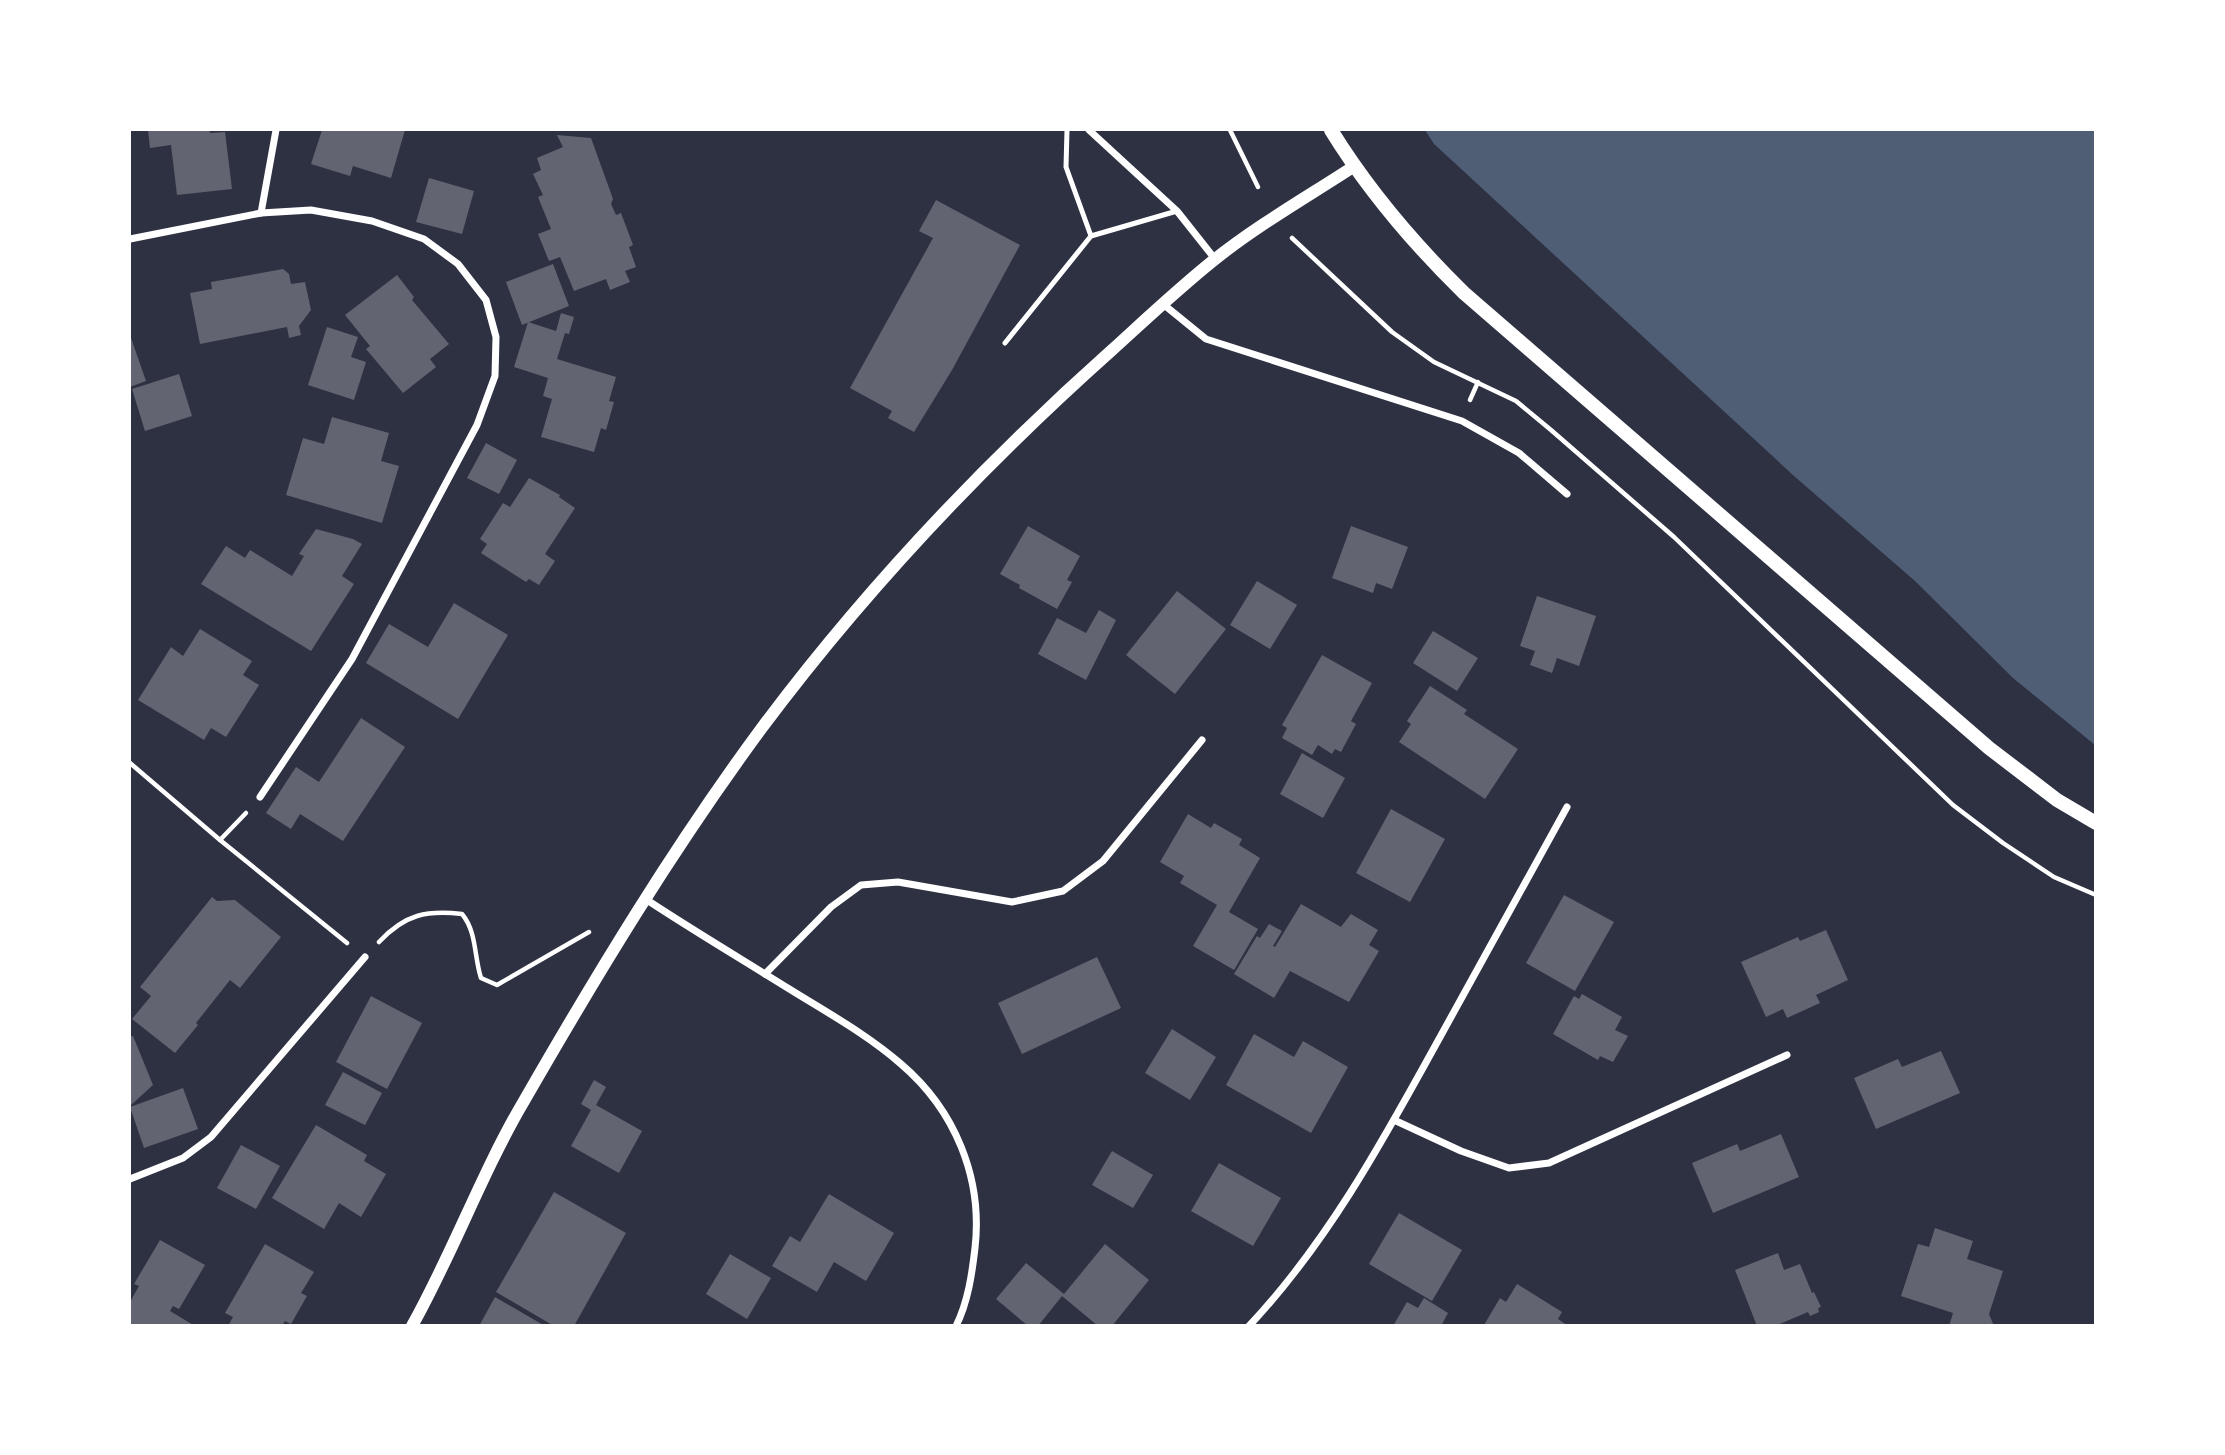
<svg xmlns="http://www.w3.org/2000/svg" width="2225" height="1455" font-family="Poppins,sans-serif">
  <rect width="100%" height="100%" fill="#2d3142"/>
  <polygon fill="#4f5d75" points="1425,130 2095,130 2095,745 2013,678 1915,581 1794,476 1434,144"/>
  <g fill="#626471">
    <polygon points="148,130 210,130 210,133 225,132 232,189 177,195 171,145 150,148"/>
    <polygon points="322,130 405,130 391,178 353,166 350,176 311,164"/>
    <polygon points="557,135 591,138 613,199 611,204 616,215 621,213 633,245 629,247 636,267 625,271 630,282 610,290 606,279 574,291 560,257 549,261 538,234 551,229 538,197 543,195 533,174 541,170 537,158 563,147"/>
    <polygon points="429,178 474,191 462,234 416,222"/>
    <polygon points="936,200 1020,245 952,370 914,432 888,418 892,411 850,388 933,238 919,231"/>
    <polygon points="553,264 569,306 522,325 506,282"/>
    <polygon points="283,269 289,274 291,284 305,282 311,310 299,326 301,335 289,338 287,327 200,344 190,293 212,289 211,282"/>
    <polygon points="397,275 414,297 412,300 449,344 430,359 436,367 403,393 366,349 370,346 345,315"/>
    <polygon points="561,313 574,317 569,334 565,333 557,359 616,377 609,401 614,402 606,430 601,428 594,452 541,437 552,399 543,396 548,378 514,367 528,322 556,331"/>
    <polygon points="327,327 358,337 351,357 366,362 354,400 308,385"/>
    <polygon points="130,335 146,381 130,387"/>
    <polygon points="179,374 192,416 145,431 132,389"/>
    <polygon points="332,417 389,433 381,461 399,466 382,523 286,495 303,438 324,444"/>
    <polygon points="486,443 517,460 499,494 467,478"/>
    <polygon points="529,478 560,495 559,497 575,508 545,554 555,561 539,585 529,579 526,582 481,553 487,544 480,539 503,503 510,507"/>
    <polygon points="1028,526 1080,556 1067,580 1072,582 1057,609 1019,588 1020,585 1000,574"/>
    <polygon points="1351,526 1408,547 1392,589 1376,583 1373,593 1332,578"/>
    <polygon points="316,529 353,539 362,544 342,576 354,584 311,651 201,584 226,546 245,558 250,550 292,576 304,556 299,554"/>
    <polygon points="1257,581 1297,605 1270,649 1230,625"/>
    <polygon points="1177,591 1226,629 1175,694 1126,655"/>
    <polygon points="1537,596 1596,616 1579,666 1557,658 1552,673 1530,665 1535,651 1520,646"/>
    <polygon points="454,603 508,635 458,719 366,663 389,624 428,647"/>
    <polygon points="1099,610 1116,620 1086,680 1038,654 1057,618 1086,633"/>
    <polygon points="200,629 252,661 243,675 259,685 226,737 211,728 204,740 138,700 171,647 183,656"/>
    <polygon points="1433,631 1478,658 1457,691 1413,663"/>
    <polygon points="1322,655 1372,683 1351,721 1356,724 1341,752 1335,749 1332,754 1318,745 1312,755 1282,738 1287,728 1282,725"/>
    <polygon points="1430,686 1467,710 1464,714 1518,749 1485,799 1399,742 1411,724 1407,721"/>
    <polygon points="361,718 405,747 343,841 300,814 291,829 266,813 296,767 319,782"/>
    <polygon points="1302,753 1345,778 1323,818 1280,794"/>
    <polygon points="1391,809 1445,839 1410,902 1356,873"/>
    <polygon points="1188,814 1211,828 1214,823 1242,839 1239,845 1260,858 1229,912 1258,929 1234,970 1193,946 1217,905 1180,883 1184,876 1160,862"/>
    <polygon points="1564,895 1614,922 1575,991 1526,963"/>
    <polygon points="212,897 217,901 235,900 281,937 240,988 230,980 196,1023 198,1025 175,1053 132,1019 151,996 140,987"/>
    <polygon points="1301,904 1341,927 1340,928 1351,914 1378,930 1369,945 1379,951 1349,1002 1290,971 1274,998 1234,974 1257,936 1260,938 1269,924 1282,931 1273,946 1275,947"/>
    <polygon points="1826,930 1848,980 1816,995 1820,1003 1787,1018 1783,1009 1766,1017 1741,962 1798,937 1800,941"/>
    <polygon points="1097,957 1121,1008 1022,1054 998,1003"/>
    <polygon points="1582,994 1622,1017 1615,1030 1628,1036 1613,1062 1600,1056 1598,1060 1553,1034 1574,996 1579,999"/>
    <polygon points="371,996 422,1023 387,1089 336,1062"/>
    <polygon points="1172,1029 1216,1057 1190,1100 1145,1073"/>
    <polygon points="1254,1034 1294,1057 1303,1041 1348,1067 1311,1133 1226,1085"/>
    <polygon points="133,1036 153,1085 130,1106 130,1037"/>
    <polygon points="1941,1051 1960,1093 1876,1129 1854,1078 1898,1059 1902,1067"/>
    <polygon points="343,1072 382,1093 365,1125 325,1105"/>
    <polygon points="594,1080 606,1087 596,1105 642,1131 619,1173 571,1146 591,1110 581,1104"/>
    <polygon points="183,1088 198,1129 144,1148 130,1107"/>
    <polygon points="316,1125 367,1155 364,1161 386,1174 361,1217 339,1203 324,1229 272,1198"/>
    <polygon points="1781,1134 1799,1177 1713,1213 1692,1163 1737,1144 1740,1151"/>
    <polygon points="241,1145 280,1166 256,1209 217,1188"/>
    <polygon points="1112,1151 1153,1175 1133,1208 1092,1185"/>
    <polygon points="1219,1163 1281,1198 1253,1246 1191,1211"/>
    <polygon points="554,1192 626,1233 574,1326 554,1326 496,1292"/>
    <polygon points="829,1194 894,1233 866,1281 834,1262 817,1292 772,1266 790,1236 800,1242"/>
    <polygon points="1399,1213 1462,1250 1432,1301 1369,1264"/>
    <polygon points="1935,1228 1973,1241 1967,1259 2003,1271 1989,1314 1994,1326 1949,1326 1953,1313 1901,1296 1918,1244 1929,1247"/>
    <polygon points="160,1240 205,1265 179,1309 173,1306 170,1311 195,1326 130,1326 130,1302 139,1286 134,1284"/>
    <polygon points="265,1244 314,1272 301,1293 307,1296 291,1324 285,1321 282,1326 228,1326 233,1317 225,1313"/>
    <polygon points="1105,1244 1149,1280 1112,1326 1098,1326 1062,1296 1038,1326 1028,1326 996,1299 1026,1263 1064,1294"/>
    <polygon points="1778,1253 1784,1270 1800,1264 1812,1293 1814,1292 1821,1307 1818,1308 1819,1312 1810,1316 1808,1312 1775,1326 1757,1326 1735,1270"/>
    <polygon points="730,1254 771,1278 747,1319 706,1294"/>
    <polygon points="1517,1284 1562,1312 1558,1319 1568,1326 1484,1325 1500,1298 1506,1302"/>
    <polygon points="495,1297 545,1326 479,1326"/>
    <polygon points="1424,1298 1448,1313 1441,1326 1393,1326 1407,1302 1418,1308"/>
  </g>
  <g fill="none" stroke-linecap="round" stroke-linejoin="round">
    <g stroke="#fff" stroke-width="4.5">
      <polyline points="1230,130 1258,187"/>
      <polyline points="1292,238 1392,332 1434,362 1516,401 1551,430 1674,537 1953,805 2003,843 2054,877 2096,895"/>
      <polyline points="1470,400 1478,382"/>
      <polyline points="130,763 220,840 347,943"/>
      <polyline points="220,840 246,813"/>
      <path d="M379,942c26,-28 48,-32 83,-28 15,18 12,43 19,64l16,7 92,-53"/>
    </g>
    <g stroke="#fff" stroke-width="5">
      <polyline points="1067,130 1066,167 1091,236 1177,211"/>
      <polyline points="1005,343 1091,236"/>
    </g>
    <g stroke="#fff" stroke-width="7">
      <polyline points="1089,130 1177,211 1215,259"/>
      <polyline points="261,213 276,130"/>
      <polyline points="130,239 261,213 311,210 372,221 424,239 458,264 486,300 496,337 495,376 477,425 352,659 260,797"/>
      <polyline points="1163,304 1206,339 1462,421 1519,453 1567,494"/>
      <path d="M647,900c47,31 96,60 144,90 37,23 77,45 110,74 54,46 82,114 74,184 -3,26 -7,54 -19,78"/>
      <polyline points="765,974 831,907 861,885 898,882 1012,902 1063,891 1103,861 1202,740"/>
      <polyline points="1394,1120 1461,1151 1509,1168 1549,1163 1787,1055"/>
      <polyline points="130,1179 183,1158 211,1137 365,957"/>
      <path d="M1249,1326c77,-82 131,-180 185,-278 44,-80 89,-161 133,-241"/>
    </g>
    <path stroke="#fff" stroke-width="12" d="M412,1326c41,-73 70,-154 112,-225 73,-127 150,-254 237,-372 103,-138 222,-264 351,-379 33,-30 67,-62 102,-90 44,-35 93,-63 139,-93"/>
    <path stroke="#fff" stroke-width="14" d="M1331,130c37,60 82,113 133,163l525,455 68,52 39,23"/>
  </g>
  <rect width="2225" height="1455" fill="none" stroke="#ffffff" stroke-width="262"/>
</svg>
